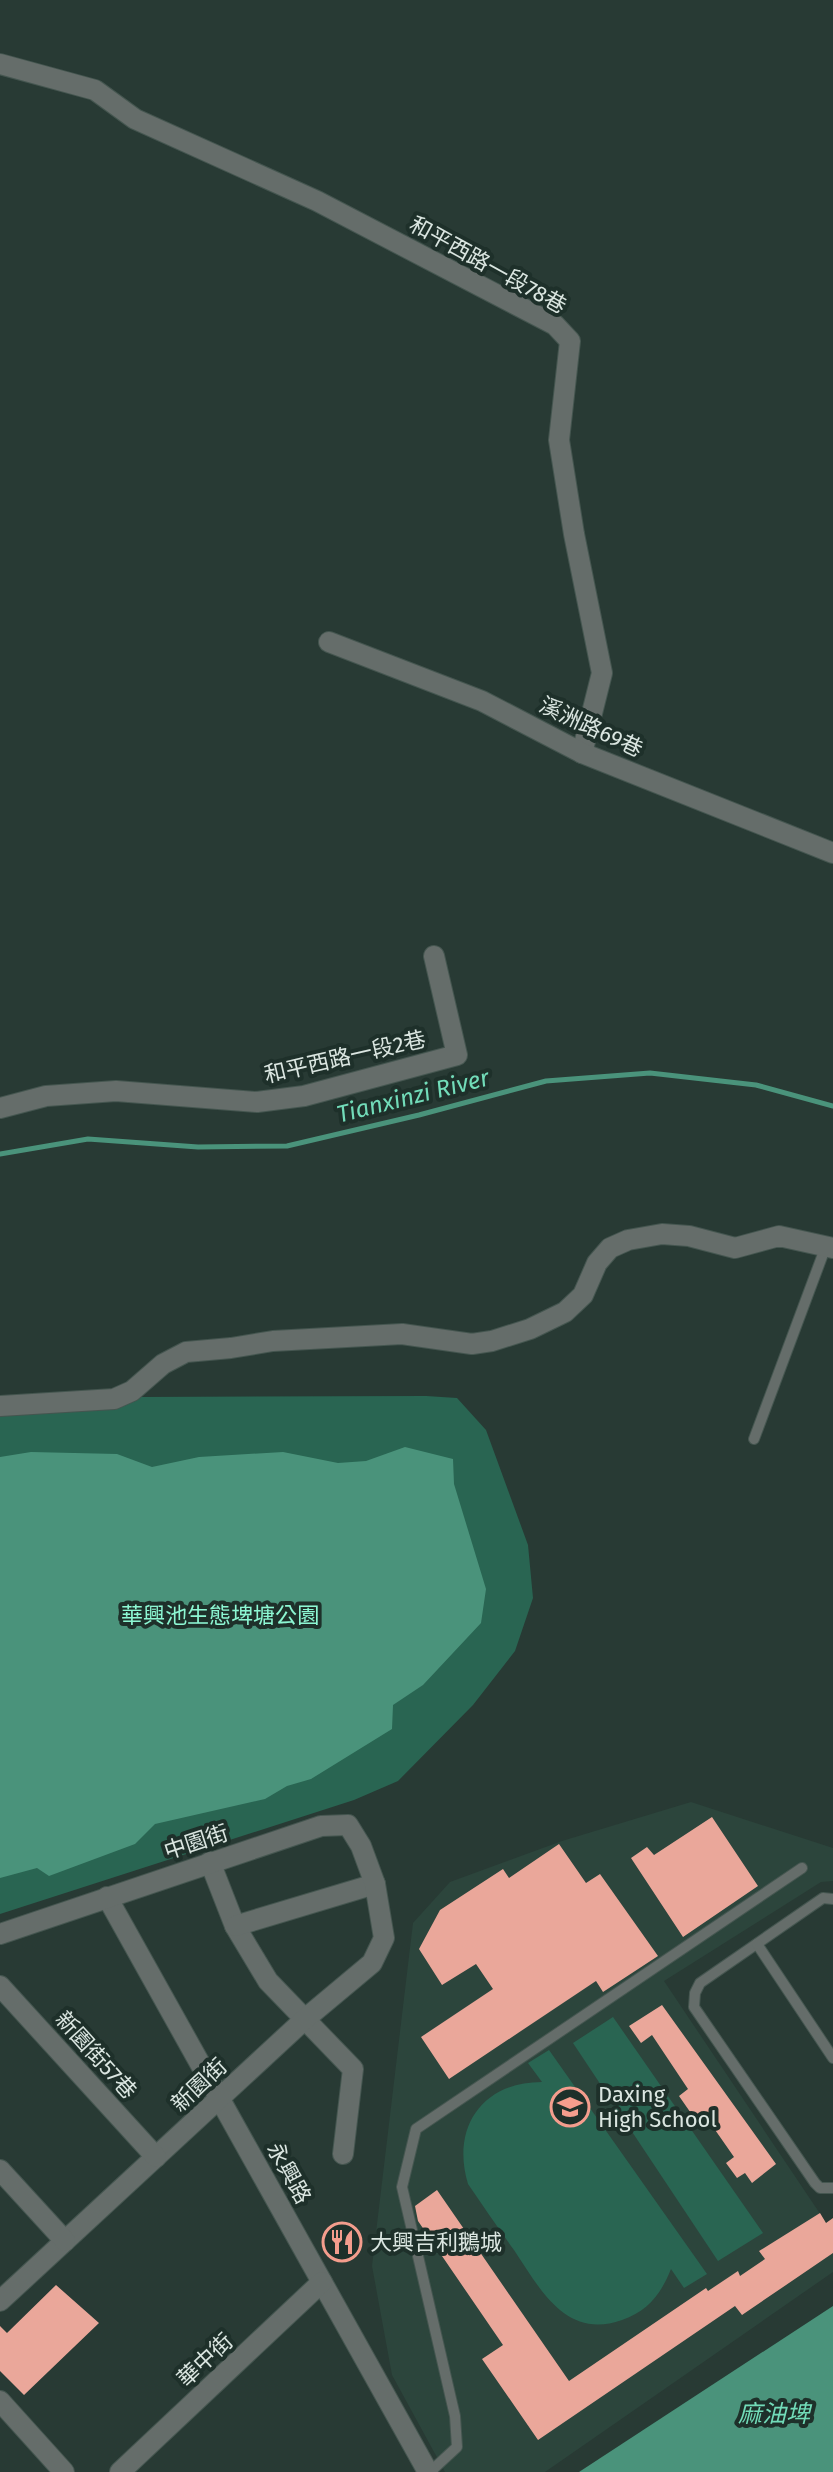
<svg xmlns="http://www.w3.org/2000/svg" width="833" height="2472" font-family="'Fira Sans','Noto Sans TC',sans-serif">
  <rect width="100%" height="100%" fill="#283a34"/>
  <polygon fill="#2c453c" points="691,1802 833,1848 833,1881 821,1882 664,1981 833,2233 833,2272 545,2472 445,2472 392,2375 372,2266 413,1923 450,1882 562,1841"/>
  <g fill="#296552">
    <polygon points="426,1396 457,1398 486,1430 528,1545 533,1598 515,1651 473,1705 398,1781 354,1800 0,1914 0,1411 105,1407 141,1397"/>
    <polygon points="613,2017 763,2233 718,2261 573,2043"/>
    <path d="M549,2050l158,224 -23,14 -13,-19c-10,25 -23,42 -49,51 -56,20 -82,-31 -108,-70 -16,-22 -31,-44 -46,-66 -17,-56 14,-102 74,-102l-14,-19z"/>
  </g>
  <g fill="#4a937b">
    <polygon points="405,1447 453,1459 454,1484 486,1589 481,1623 423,1685 393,1705 392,1729 311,1779 287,1786 265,1799 155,1824 135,1844 49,1876 37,1868 0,1878 0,1457 31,1452 117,1454 152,1467 199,1457 283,1452 338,1463 366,1461"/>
    <polygon points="833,2306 833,2472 579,2472"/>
  </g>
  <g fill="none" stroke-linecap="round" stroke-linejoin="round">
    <polyline stroke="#4a937b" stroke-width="5" points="0,1154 88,1139 198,1147 287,1146 419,1115 546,1081 650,1073 756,1085 833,1106"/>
  </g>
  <g fill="#eaa79a">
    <polygon points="712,1817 758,1886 683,1937 631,1858 647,1847 654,1855"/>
    <polygon points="559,1844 586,1883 600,1874 658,1956 603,1992 596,1981 449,2079 421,2037 493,1989 476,1964 442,1985 419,1949 440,1910 503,1869 509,1878"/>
    <polygon points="662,2005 776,2164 752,2183 745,2173 737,2178 726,2163 734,2157 704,2114 695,2119 679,2096 688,2089 652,2035 641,2043 629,2026"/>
    <polygon points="437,2190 569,2381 706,2288 708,2291 738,2271 740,2276 765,2259 759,2251 820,2213 826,2223 833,2218 833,2253 742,2315 735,2306 538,2440 482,2359 503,2345 418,2221 415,2206"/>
    <polygon points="56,2285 99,2323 24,2395 0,2371 0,2326 7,2333"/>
  </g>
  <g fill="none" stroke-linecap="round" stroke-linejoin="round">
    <defs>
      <g id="lane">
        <polyline points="754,1439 826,1246"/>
        <polyline points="833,1899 823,1898 700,1983 695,1993 694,2007 815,2183 820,2188 833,2188"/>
        <polyline points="757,1944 833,2058"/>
        <polyline points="430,2472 457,2447 455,2416 402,2187 416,2129 802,1868"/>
      </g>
      <g id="street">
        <polyline points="0,64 95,90 135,119 317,201 555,325 570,341 559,440 574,534 602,673 582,753"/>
        <polyline points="329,642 482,701 582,753 833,853"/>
        <polyline points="0,1108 46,1096 116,1091 257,1102 304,1096 457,1055 434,956"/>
        <polyline points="0,1406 114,1399 132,1391 163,1364 186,1352 231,1348 273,1341 402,1334 472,1344 492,1341 530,1329 565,1312 583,1295 597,1263 610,1248 628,1240 662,1234 689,1236 735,1248 779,1236 833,1248"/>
        <polyline points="210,1862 235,1926 268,1981 353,2069 343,2154"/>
        <polyline points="107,1897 428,2472"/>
        <polyline points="235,1926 375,1884"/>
        <polyline points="0,1934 321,1826 348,1825 361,1846 375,1884 384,1938 372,1963 305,2019 0,2301"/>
        <polyline points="0,1986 156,2157"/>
        <polyline points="0,2170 65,2241"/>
        <polyline points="0,2401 64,2472"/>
        <polyline points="120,2472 322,2282"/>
      </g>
    </defs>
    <use href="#lane" stroke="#455650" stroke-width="12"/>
    <use href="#street" stroke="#455650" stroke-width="22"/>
    <use href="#lane" stroke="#656d6a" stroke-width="10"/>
    <use href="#street" stroke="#656d6a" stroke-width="20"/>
  </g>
  <defs>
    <symbol id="school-ring" viewBox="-11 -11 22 22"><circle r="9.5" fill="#1e302a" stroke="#f49d8d" stroke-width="1.5"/><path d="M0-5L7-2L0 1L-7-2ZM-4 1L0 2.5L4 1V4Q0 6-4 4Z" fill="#f49d8d"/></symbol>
    <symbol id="restaurant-ring" viewBox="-11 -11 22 22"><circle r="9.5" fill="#1e302a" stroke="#f49d8d" stroke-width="1.5"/><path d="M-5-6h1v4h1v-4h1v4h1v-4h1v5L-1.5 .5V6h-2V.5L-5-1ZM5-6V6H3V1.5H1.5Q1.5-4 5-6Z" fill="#f49d8d"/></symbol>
  </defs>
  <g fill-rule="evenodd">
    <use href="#school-ring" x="548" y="2085" width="44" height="44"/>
    <use href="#restaurant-ring" x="320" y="2220" width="44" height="44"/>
  </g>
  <g text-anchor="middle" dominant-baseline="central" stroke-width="8" stroke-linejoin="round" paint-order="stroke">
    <g font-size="22" fill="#dbe6e1" stroke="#1e302a">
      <text transform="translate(488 265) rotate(29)">和平西路一段78巷</text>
      <text transform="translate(591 727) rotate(25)">溪洲路69巷</text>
      <text transform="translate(345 1057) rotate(-13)">和平西路一段2巷</text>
      <text transform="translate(196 1842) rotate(-18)">中園街</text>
      <text transform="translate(96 2055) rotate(48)">新園街57巷</text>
      <text transform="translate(199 2085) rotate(-43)">新園街</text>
      <text transform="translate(289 2173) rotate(61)">永興路</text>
      <text transform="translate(205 2360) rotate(-43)">華中街</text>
    </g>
    <g font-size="22" fill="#8df7d3" stroke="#1e302a">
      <text x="220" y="1615">華興池生態埤塘公園</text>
    </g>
    <g font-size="22" fill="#dbe6e1" stroke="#1e302a" text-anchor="start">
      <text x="598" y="2094">Daxing<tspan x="598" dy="25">High School</tspan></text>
      <text x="370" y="2242">大興吉利鵝城</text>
    </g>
    <g font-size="24" font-style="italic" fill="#72dcb9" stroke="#1e302a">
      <text transform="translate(413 1096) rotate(-14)">Tianxinzi River</text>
      <text x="774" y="2414">麻油埤</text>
    </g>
  </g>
</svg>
